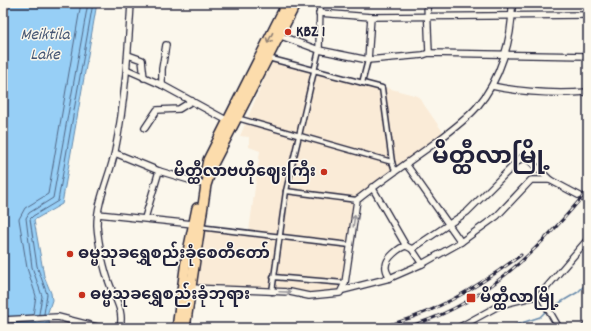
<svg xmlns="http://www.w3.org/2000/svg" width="591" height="331" font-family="Dekko,'Noto Sans Myanmar',sans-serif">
  <rect width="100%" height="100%" fill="#fbf7ec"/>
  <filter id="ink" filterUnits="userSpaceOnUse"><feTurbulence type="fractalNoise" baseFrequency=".025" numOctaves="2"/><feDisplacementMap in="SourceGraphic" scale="8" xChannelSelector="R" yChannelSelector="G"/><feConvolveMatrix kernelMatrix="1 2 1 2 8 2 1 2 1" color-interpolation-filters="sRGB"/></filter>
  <g filter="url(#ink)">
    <polygon fill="#faebd7" points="273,58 418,96 443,132 354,200 339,296 322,297 193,287 201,226 249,231 260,151 249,147 249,137 240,136"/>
    <polygon fill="#97cff6" stroke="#688aab" points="3,3 97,3 62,204 34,220 44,276 51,293 52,300 48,312 50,328 3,328"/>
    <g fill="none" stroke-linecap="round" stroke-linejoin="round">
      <g stroke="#516786" stroke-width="1">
        <polyline points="39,314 42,296 32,267 26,218 29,213 53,198 88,3"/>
        <polyline points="44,314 47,294 37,266 30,219 33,216 58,201 93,3"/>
        <polyline points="33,315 36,296 27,268 19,219 25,208 48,194 81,3"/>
      </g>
      <g stroke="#688aab" stroke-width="1.5">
        <polyline points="551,308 578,292 588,282"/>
        <polyline points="506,328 540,317 547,310"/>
      </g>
      <defs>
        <g id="pedestrian">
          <polyline points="268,58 382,88 392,162"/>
          <polyline points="362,83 368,60"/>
          <polyline points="237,118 392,162 395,171"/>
          <polyline points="286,191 357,200"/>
          <polyline points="199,227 350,245"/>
          <polyline points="273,277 345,283"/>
          <polyline points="272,292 286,191 319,50"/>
        </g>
        <g id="minor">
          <polyline points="427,3 429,53"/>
          <polyline points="319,13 371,17 588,15"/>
          <polyline points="281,36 319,50 368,60 423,55 429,53 588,56"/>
          <polyline points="319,50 320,3"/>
          <polyline points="128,55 142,60 144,78"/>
          <polyline points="368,60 371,17"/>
          <polyline points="128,70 162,85 228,121"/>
          <polyline points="162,85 162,69 166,45"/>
          <path d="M492,86c32,7 64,8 96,6"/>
          <polyline points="145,128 157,110 179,109 192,101"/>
          <polyline points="115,153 159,171 203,184"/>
          <polyline points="406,164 461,242"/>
          <polyline points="372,187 406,246 412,249 422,264"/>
          <polyline points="98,214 193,224"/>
          <polyline points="145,218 159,171"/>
          <polyline points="412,249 467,212 521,158 528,159 550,180"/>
          <path d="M390,278c-2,-4 -5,-8 -4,-12 0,-8 14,-19 20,-20"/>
          <path d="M190,288l100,4 19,4 31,-3 5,-10 12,-83c23,-18 47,-35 71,-52 17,-13 35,-25 49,-41 23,-27 36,-69 35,-104"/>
          <polyline points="343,290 390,278 422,264 461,242 497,216 531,180 550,180 582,197 588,203"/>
          <polyline points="540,295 588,239"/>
          <polyline points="540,295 559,328"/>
          <polyline points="3,320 58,317 101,328"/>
          <path d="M120,328c4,-17 -4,-27 -10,-43 -6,-15 -12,-43 -13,-60 0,-25 13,-49 18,-74 10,-49 13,-98 16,-148"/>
          <polyline points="458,328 500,305 540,295"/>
          <polyline points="584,328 588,324"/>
        </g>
        <g id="trunk">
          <polyline points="205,174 208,160 287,3"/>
          <polyline points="177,328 186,261 197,208"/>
          <polyline points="185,328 206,185 213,164 296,3"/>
        </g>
      </defs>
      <use href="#pedestrian" stroke="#22223b" stroke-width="7"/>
      <use href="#minor" stroke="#22223b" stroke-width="8"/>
      <use href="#trunk" stroke="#22223b" stroke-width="12"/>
      <use href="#pedestrian" stroke="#fbf7ec" stroke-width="4"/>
      <use href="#minor" stroke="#fbf7ec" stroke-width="5.5"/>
      <use href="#trunk" stroke="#fcdcac" stroke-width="9"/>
      <defs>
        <g id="rail">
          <path d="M375,328c55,-11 101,-40 146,-73"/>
          <path d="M402,328c78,-19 137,-78 186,-138"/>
        </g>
      </defs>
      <use href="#rail" stroke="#22223b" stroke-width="3"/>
      <use href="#rail" stroke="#fbf7ec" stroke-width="1.5" stroke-dasharray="4.5" stroke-linecap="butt"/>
    </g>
    <defs><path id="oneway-shaft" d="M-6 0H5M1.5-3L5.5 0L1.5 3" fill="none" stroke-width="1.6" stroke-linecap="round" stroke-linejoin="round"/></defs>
    <use stroke="#8f7f74" href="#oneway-shaft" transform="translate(270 38) rotate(116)"/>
    <g stroke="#99979c">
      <use href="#oneway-shaft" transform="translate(354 221) rotate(-82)"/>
      <use href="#oneway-shaft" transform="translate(285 292) rotate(2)"/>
    </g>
  </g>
  <g fill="#c8321e" stroke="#fbf7ec" stroke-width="1.5">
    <circle cx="288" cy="32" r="4"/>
    <circle cx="324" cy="172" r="4"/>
    <circle cx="70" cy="254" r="4"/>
    <circle cx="82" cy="295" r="4"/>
    <rect x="466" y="293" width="10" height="10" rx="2"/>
  </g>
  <g text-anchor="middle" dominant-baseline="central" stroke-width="3" stroke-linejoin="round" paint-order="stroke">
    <g font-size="16" font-weight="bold" fill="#22223b" stroke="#fbf7ec" text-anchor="start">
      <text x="296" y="32">KBZ 1</text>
      <text x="316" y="172" text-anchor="end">မိတ္ထီလာဗဟိုဈေးကြီး</text>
      <text x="78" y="254">ဓမ္မသုခရွှေစည်းခုံစေတီတော်</text>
      <text x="90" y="295">ဓမ္မသုခရွှေစည်းခုံဘုရား</text>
      <text x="480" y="298">မိတ္ထီလာမြို့</text>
    </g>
    <g font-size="17" font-style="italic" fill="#455673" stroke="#fbf7ec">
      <text x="45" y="36">Meiktila<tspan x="45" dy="20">Lake</tspan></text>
    </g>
    <g font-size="24" font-weight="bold" fill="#22223b" stroke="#fbf7ec">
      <text x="491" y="158">မိတ္ထီလာမြို့</text>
    </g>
  </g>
  <rect width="591" height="331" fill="none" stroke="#fbf7ec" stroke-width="16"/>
  <rect x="8" y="8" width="575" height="315" fill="none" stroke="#22223b" stroke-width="1.5" filter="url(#ink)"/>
</svg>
